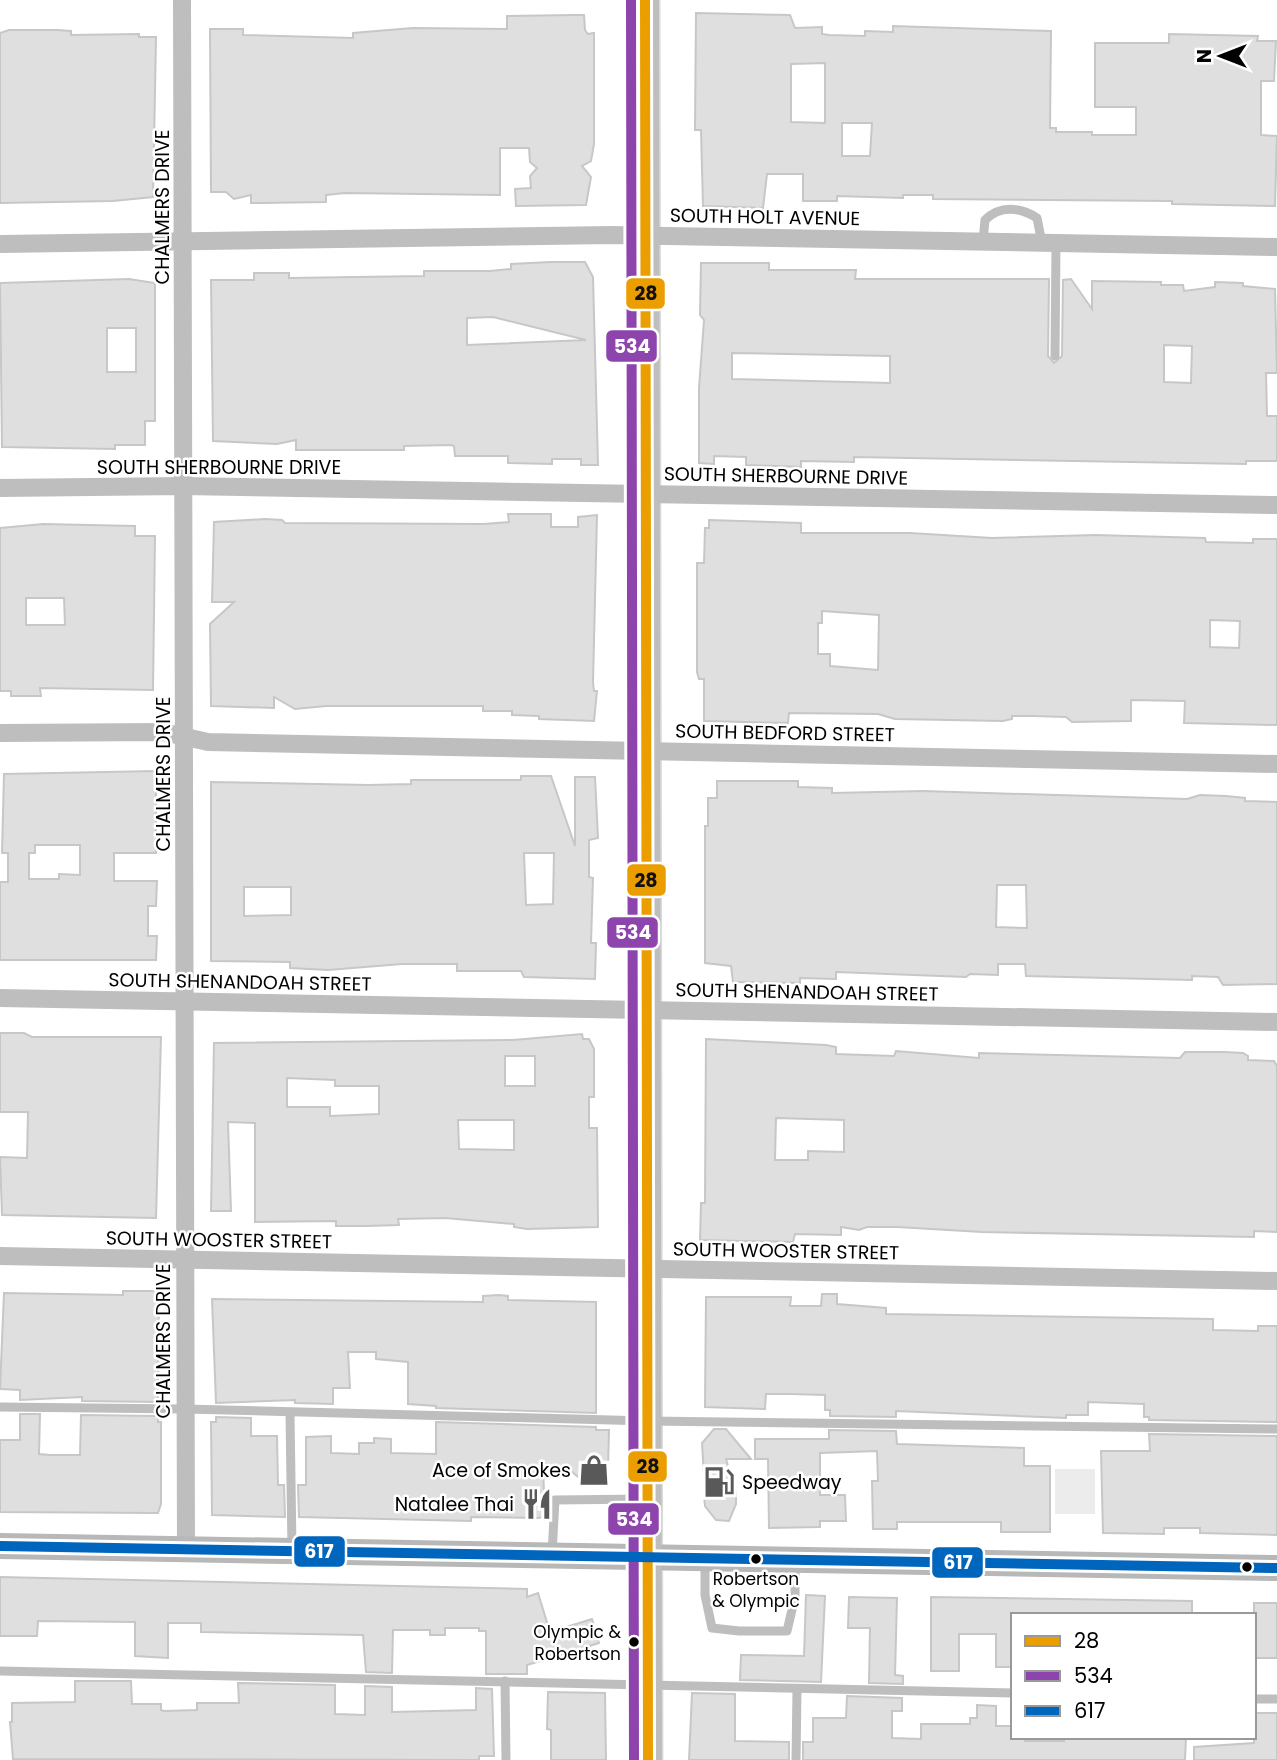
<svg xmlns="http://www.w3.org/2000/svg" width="1277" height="1760" font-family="Poppins,sans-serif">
  <rect width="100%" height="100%" fill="#fff"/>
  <rect fill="#ececec" x="1055" y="1469" width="40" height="45"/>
  <g fill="#dfdfdf" stroke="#c7c7c7" stroke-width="2" fill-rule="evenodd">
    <path d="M696,13l94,2 5,13 27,-1v7l7,1 36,1v-5l28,1v-6l158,5 -1,97h6v4h36v3h44v-28h-41v-64h74v-9l89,2 -1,5h19l-2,40h-13v54l16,1 -2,70 -103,-2v-3l-239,-2v-4h-30v3l-66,-2v5h-34v-27h-36l-4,34 -60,-2 -2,-76h-6zM825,63v60l-34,-1v-58zM842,123h30l-2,33h-28z"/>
    <polygon points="574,15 584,15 585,30 588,34 594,33 594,144 591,161 582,166 591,177 586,205 516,206 515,189 531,188 530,176 537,168 530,162 529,148 500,148 500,195 345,193 326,195 326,202 261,203 251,203 251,195 234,199 226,192 211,192 210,29 243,29 243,35 353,38 353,33 413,28 507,29 507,16"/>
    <polygon points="9,30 57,30 71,31 71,35 139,34 139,37 156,37 153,197 113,201 0,203 0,33"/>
    <path d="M551,262h34l8,15 5,188h-17v-6h-29v5l-44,-1v-7h-53l-1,-10 -3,-1 -47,1v4h-108v-10l-19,4 -64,-3 -2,-161h43v-7h35v5l135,-2v-5h66l21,-2v-5zM493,317l93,23 -119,5v-27z"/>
    <path d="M701,263h68v7h87l-1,9h194l-1,77 6,7 8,-7 1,-76 8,-1 21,30v-28l69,1v3h22l1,6 31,-4v-5l28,1v3l32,3 2,84h-11l1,43h10v45h-31v3l-392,-7v5l-53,-1v6l-55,-2v-8l-32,-1v8l-15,-1v-75l5,-68 -4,-5zM1164,345l28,1 -1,37 -27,-1zM732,353l158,3v27l-158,-4z"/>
    <path d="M129,279l26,4v138h-10v24h-30v4l-113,-2 -2,-164zM107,328h29v44h-29z"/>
    <polygon points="508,514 551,514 551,527 578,527 578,517 597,515 593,682 594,691 597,691 594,721 539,719 539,716 512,715 512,711 483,711 483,706 326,706 295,709 274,697 274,708 211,706 210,624 234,602 212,602 214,522 265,519 282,520 285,523 484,524 509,522"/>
    <path d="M709,520l92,3v10h109l82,5 103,-3 110,3 1,4 47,1v-4h24v186l-93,-2 1,-22 -54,-1v21l-59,1 -6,-5 -33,-1h-21v3l-9,2 -108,-2 -17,-5 -89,-1 -1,10 -84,-2v-42h-5l-2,-7v-109h7l1,-35h4zM822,611l57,4 -1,55 -48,-4v-12h-12v-31h4zM1210,620l30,1 -1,27 -29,-1z"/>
    <path d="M43,524l92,2v10h20l-2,154 -113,-2 1,8h-30v-5h-11v-163zM26,598h38l1,27h-39z"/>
    <path d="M156,771v82h-42v28h43l-1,25h-8v30h9l-1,24h-156v-78h8v-29h-6l2,-79zM35,845h45v30l-21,-1v5h-30v-26h6z"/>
    <path d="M521,776h30l24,70v-69h20l3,61 -9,2v37l4,1 -2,65h5l-1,36 -71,-2 -3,-6h-64v-7h-55l-74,6 -38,-2v-6l-79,-1v-179l158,3 42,-1v-4h110zM524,853h30l-1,51 -27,1zM244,887h47v28l-47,1z"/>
    <path d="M717,781h81v6l34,1v5l91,-2 264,8 13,-4 26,1 19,2v3l32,1v182l-54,1 -5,-8 -26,-1v4l-166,-4 -1,-12h-27v11l-28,-1 -4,3 -130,-5v7l-36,-1v5l-67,-1 -2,-16 -26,-3v-137h3v-28h9zM997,885h29l1,43 -31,-1z"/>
    <polygon points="0,1033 24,1033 32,1037 161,1037 156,1218 2,1215 0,1157 27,1158 28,1112 0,1112"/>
    <path d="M582,1034l1,5h6l5,10v48h-5v31h8l1,99 -71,2 -13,-2v-3l-69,-6 -47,1 1,6 -32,1h-31v-5l-81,1v-99l-27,-1 3,89h-20l3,-168 299,-3zM505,1056h30v30h-30zM287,1078l48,2v6h44v28l-49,2v-9h-43zM458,1120h56v30l-55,-1z"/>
    <path d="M706,1039l120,6 10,2v7l58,2 2,-5 83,7v-5l201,5 5,-6h39l19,1 5,3v4l26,1 3,5v166l-23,-1v6l-272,-5 -85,-5h-30l-8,3 -18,-3v8l-46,-1 -2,8 -93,-2 1,-37h4zM776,1118l68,2v32l-36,-1v9h-33z"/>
    <polygon points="123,1291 159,1291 158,1402 82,1401 82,1397 20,1400 20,1390 0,1389 4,1293 123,1295"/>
    <polygon points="822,1294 837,1294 837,1304 886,1308 886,1314 1213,1319 1213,1330 1258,1331 1258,1326 1277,1326 1277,1422 1149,1420 1149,1417 1144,1417 1144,1404 1088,1402 1088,1415 1066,1415 1066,1418 896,1411 896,1417 830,1416 830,1410 825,1410 825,1395 791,1394 766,1394 765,1409 705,1407 706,1297 791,1297 790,1306 821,1306"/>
    <polygon points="499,1295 508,1296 508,1300 596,1302 596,1413 436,1408 436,1406 408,1404 408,1362 376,1359 376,1352 348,1352 350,1388 333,1388 333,1404 295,1403 295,1400 216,1403 212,1299 483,1302 483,1296"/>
    <polygon points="20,1414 40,1414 39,1454 50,1455 80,1455 81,1415 158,1416 158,1422 161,1422 161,1504 158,1513 0,1512 0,1440 20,1440"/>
    <polygon points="216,1417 251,1418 251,1436 277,1436 278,1485 284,1485 285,1517 212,1515 211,1422 216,1422"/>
    <polygon points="436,1422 596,1427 596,1430 609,1430 608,1469 603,1477 578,1477 571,1471 543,1463 544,1494 548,1498 547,1515 539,1518 471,1517 471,1521 299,1517 298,1485 306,1485 306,1437 331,1436 331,1453 359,1454 359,1443 374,1443 374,1438 391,1439 391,1453 436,1454"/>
    <polygon points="714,1429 726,1429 751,1459 726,1459 736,1493 736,1504 729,1521 716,1520 705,1506 704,1496 709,1477 704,1476 702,1443"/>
    <polygon points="829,1430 896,1431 897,1444 1024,1448 1024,1466 1050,1466 1050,1532 1001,1532 1001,1522 897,1522 897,1529 873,1529 872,1481 878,1481 877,1451 820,1453 820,1495 845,1495 846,1521 820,1521 820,1527 769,1528 768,1459 755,1459 755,1439 829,1439"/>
    <polygon points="1149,1434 1277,1436 1277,1535 1200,1533 1200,1528 1164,1528 1164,1534 1103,1533 1101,1451 1150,1451"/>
    <polygon points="0,1577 527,1589 527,1597 538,1593 550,1632 592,1619 599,1643 527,1665 527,1674 486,1674 486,1631 479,1631 479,1628 445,1628 445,1635 430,1635 430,1630 393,1630 392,1673 366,1672 363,1635 201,1632 201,1623 168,1623 168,1658 135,1656 135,1622 38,1621 37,1636 0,1636"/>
    <polygon points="806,1595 825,1596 821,1682 740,1680 741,1655 804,1656"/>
    <polygon points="849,1597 897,1598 895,1675 903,1676 903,1684 869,1683 870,1628 848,1628"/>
    <polygon points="931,1597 1192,1601 1192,1615 1013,1615 1013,1667 996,1667 996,1634 959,1634 959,1671 931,1671"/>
    <rect x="1254" y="1603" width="23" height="55"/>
    <polygon points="75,1681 131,1681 132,1704 161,1704 161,1710 164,1711 197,1710 197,1703 239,1703 238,1683 335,1685 335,1714 365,1715 365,1686 392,1687 392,1712 476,1710 476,1688 492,1689 494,1756 479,1756 479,1760 13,1759 10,1722 12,1722 12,1703 75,1702"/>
    <polygon points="548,1692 605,1693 606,1760 551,1760 551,1730 547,1729"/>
    <polygon points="692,1693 735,1694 735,1741 789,1742 789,1760 689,1760"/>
    <polygon points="847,1696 902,1698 902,1711 892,1711 892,1738 921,1739 921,1724 970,1724 970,1718 977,1718 977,1705 996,1706 996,1726 1013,1726 1013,1737 1025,1737 1025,1741 1064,1741 1064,1737 1186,1737 1185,1760 803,1760 803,1742 813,1742 813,1718 846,1718"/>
    <polygon points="1254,1713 1277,1713 1277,1760 1194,1760 1194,1747 1254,1743"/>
  </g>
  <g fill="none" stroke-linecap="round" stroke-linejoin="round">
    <defs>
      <polyline id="primary" points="645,0 648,1760"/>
    </defs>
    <use href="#primary" stroke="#dbdbdb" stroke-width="31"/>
    <g stroke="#bebebe" stroke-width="9">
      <path d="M983,241l2,-21c15,-15 35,-13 52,-2l5,25"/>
      <polyline points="1055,356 1056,243"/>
      <polyline points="0,1407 185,1409 649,1421 1277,1429"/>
      <polyline points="290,1414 292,1549"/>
      <polyline points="552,1554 555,1500 645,1499"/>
      <polyline points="705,1561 705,1595 712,1628 739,1631 787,1631 795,1597 795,1562"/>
      <polyline points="0,1671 1013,1693"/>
      <polyline points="505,1681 506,1760"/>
      <polyline points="1254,1699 1277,1699"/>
      <polyline points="796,1760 797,1689"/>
    </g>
    <g stroke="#bebebe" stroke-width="18">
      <polyline points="182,0 186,1549"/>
      <polyline points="0,244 611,235 1277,247"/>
      <polyline points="0,488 183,486 1277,505"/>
      <polyline points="0,733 163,732 208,742 1277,764"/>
      <polyline points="0,998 1277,1022"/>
      <polyline points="0,1256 1277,1281"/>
    </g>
    <polyline stroke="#b8b8b8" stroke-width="26" points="0,1546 1277,1568"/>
    <use href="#primary" stroke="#bebebe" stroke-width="28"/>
    <defs>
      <polyline id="bus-1" points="645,0 648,1760"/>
      <polyline id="bus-2" points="631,0 634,1760"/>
      <polyline id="bus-3" points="0,1546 1277,1568"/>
    </defs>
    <use href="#bus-1" stroke="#fff" stroke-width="16"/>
    <use href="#bus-2" stroke="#fff" stroke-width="16"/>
    <use href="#bus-3" stroke="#fff" stroke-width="16"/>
    <use href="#bus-1" stroke="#eb9e00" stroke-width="10"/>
    <use href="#bus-2" stroke="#8e44ad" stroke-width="10"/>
    <use href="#bus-3" stroke="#0065bd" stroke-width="10"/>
  </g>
  <defs>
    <symbol id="shop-bare" viewBox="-9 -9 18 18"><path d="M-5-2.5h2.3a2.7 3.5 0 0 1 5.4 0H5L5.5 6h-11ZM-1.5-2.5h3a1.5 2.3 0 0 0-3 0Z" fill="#595959" stroke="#fff" stroke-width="2.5" paint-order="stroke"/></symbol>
    <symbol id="fuel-bare" viewBox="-9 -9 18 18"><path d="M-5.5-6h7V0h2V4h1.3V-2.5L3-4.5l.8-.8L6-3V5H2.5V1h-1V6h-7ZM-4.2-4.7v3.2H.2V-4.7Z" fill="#595959" stroke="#fff" stroke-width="2.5" paint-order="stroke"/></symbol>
    <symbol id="restaurant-bare" viewBox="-9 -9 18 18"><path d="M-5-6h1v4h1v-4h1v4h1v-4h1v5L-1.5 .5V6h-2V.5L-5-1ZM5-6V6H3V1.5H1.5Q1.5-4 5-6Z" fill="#595959" stroke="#fff" stroke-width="2.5" paint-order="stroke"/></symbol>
  </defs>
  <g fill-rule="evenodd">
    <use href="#shop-bare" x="572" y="1448" width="44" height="44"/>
    <use href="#fuel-bare" x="697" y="1460" width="44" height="44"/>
    <use href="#restaurant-bare" x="515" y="1482" width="44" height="44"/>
  </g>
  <g fill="#000" stroke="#fff" stroke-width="2.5">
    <circle cx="756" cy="1559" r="6"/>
    <circle cx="1247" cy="1567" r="6"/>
    <circle cx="634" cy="1642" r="6"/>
  </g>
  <g text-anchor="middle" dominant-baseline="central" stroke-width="5" stroke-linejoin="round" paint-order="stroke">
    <g font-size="17" fill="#000" stroke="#fff">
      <text x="756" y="1579">Robertson<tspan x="756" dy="22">&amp; Olympic</tspan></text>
      <text x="621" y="1632" text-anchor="end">Olympic &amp;<tspan x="621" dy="22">Robertson</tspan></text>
    </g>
    <g font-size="19" fill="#000" stroke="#fff">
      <text transform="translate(162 207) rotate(-90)">CHALMERS DRIVE</text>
      <text transform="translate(765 217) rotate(1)">SOUTH HOLT AVENUE</text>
      <text x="219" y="467">SOUTH SHERBOURNE DRIVE</text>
      <text transform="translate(786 476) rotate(1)">SOUTH SHERBOURNE DRIVE</text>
      <text transform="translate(785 733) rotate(1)">SOUTH BEDFORD STREET</text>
      <text transform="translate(163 774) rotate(-90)">CHALMERS DRIVE</text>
      <text transform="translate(240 982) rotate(1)">SOUTH SHENANDOAH STREET</text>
      <text transform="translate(807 992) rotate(1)">SOUTH SHENANDOAH STREET</text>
      <text transform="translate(219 1240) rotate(1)">SOUTH WOOSTER STREET</text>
      <text transform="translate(786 1251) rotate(1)">SOUTH WOOSTER STREET</text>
      <text transform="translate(163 1341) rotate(-90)">CHALMERS DRIVE</text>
    </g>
    <g font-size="19" fill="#000" stroke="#fff" text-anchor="end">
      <text x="571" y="1470">Ace of Smokes</text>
      <text x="742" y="1482" text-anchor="start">Speedway</text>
      <text x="514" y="1504">Natalee Thai</text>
    </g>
  </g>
  <g stroke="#fff" stroke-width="2.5">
    <rect x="625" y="277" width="41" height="33" rx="7" fill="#eb9e00"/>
    <rect x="605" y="329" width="53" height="34" rx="7" fill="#8e44ad"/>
    <rect x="626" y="863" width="41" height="34" rx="7" fill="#eb9e00"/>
    <rect x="606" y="916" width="53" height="33" rx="7" fill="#8e44ad"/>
    <rect x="627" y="1450" width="41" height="33" rx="7" fill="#eb9e00"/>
    <rect x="607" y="1502" width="53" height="34" rx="7" fill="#8e44ad"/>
    <rect x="293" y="1535" width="53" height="33" rx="7" fill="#0065bd"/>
    <rect x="931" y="1546" width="53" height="33" rx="7" fill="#0065bd"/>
  </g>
  <g font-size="19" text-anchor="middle" font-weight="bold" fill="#fff">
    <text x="632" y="353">534</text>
    <text x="633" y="939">534</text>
    <text x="634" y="1526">534</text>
    <text x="319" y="1558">617</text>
    <text x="958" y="1569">617</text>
  </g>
  <g font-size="19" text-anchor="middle" font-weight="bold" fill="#111">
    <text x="646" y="300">28</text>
    <text x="646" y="887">28</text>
    <text x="648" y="1473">28</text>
  </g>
  <rect x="1011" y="1613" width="245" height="126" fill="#ffffff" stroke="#999999" stroke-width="2"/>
  <rect x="1025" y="1636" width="35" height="10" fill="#eb9e00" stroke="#999999" stroke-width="2"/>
  <text x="1074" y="1648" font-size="21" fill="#000000">28</text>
  <rect x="1025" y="1671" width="35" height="10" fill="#8e44ad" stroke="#999999" stroke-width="2"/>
  <text x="1074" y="1683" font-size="21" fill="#000000">534</text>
  <rect x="1025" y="1706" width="35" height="10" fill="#0065bd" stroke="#999999" stroke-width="2"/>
  <text x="1074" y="1718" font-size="21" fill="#000000">617</text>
  <g transform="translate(1221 56) rotate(270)" stroke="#ffffff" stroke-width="5" paint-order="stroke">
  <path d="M0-5L12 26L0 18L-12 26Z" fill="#000000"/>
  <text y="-10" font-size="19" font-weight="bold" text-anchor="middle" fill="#000000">N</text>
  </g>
</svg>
